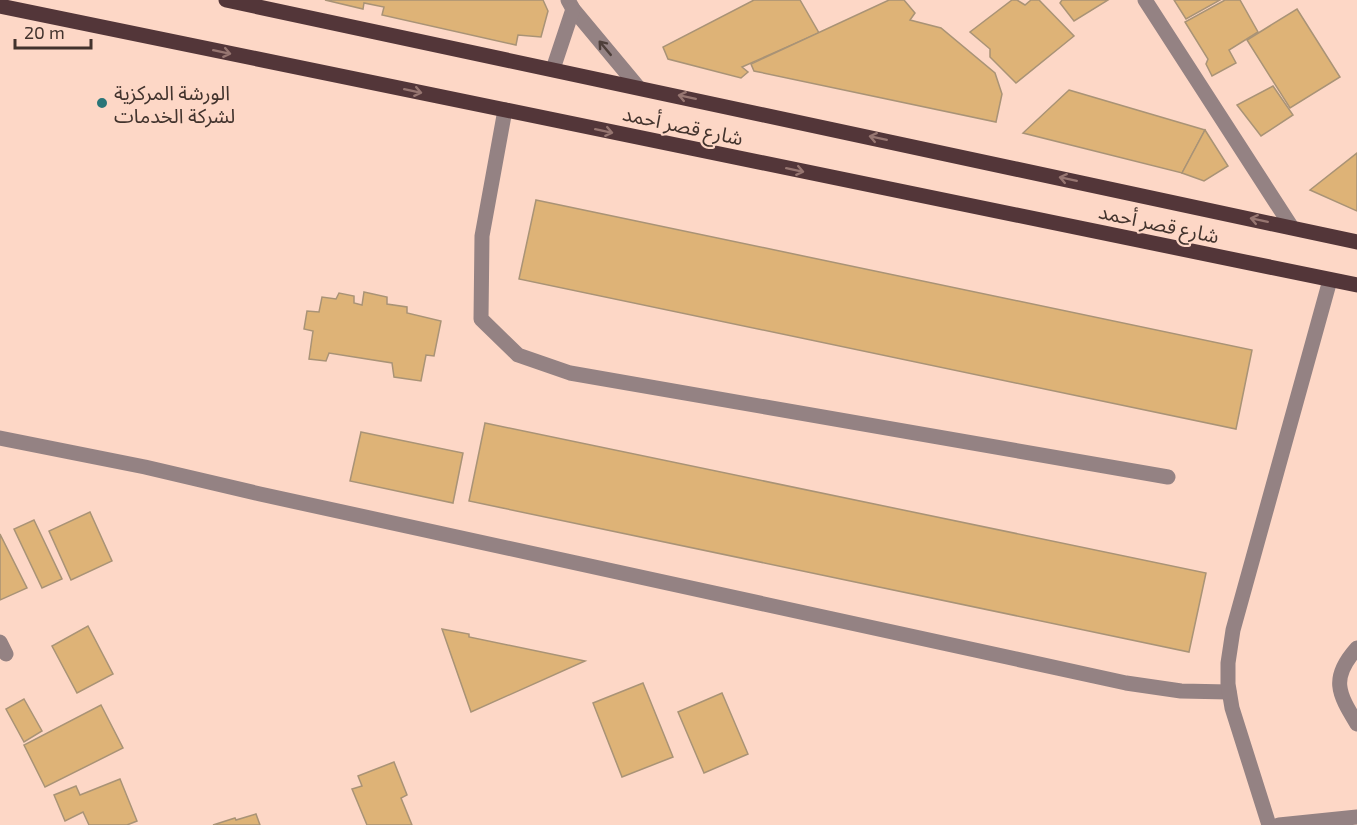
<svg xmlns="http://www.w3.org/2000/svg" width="1357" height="825" font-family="'Exo 2','Noto Sans Arabic',sans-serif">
  <rect width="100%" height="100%" fill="#fdd7c6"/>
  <g fill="#deb377" stroke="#a99376" stroke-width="1.5">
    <polygon points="325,0 543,0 548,11 541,37 518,35 516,45 382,15 384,7 364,3 363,9"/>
    <polygon points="754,0 800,0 819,33 742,67 748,72 741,78 668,59 663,47"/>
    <polygon points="889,0 904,0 915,13 910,20 941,28 995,73 1002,94 996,122 754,71 751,64"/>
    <polygon points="1012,0 1017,0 1025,5 1031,0 1039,0 1074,36 1016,83 990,57 990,49 970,32"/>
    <polygon points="1062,0 1108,0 1074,21 1060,3"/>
    <polygon points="1174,0 1220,0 1186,19"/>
    <polygon points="1225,0 1240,0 1258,32 1229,50 1236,63 1212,76 1206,64 1208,59 1185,22"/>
    <polygon points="1297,9 1340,77 1290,108 1247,40"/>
    <polygon points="1273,86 1293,115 1261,136 1237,105"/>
    <polygon points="1069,90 1205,130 1182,173 1023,133"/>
    <polygon points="1205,130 1228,166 1204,181 1182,173"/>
    <polygon points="1357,153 1357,211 1310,190"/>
    <polygon points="536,200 1252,350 1236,429 519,279"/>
    <polygon points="364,292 387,297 387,304 407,307 407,313 441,321 434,356 426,355 421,381 394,377 392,363 329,353 326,361 309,359 313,331 304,329 307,311 319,312 322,297 336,299 339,293 354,296 354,303 362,305"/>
    <polygon points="485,423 1206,573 1189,652 469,501"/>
    <polygon points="361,432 463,453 453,503 350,481"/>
    <polygon points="90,512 112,561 71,580 49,531"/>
    <polygon points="34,520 62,579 42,588 14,529"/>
    <polygon points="0,534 27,588 0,600"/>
    <polygon points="88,626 113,674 77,693 52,646"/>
    <polygon points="442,629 469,634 469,637 585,661 471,712"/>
    <polygon points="643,683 673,757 622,777 593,703"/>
    <polygon points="722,693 748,754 704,773 678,712"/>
    <polygon points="24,699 42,731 24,742 6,709"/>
    <polygon points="101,705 123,748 45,787 24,745"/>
    <polygon points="394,762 407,795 401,798 412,825 367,825 352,789 362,786 358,776"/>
    <polygon points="120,779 137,821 127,825 89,825 83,812 65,821 54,795 76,786 80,795"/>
    <polygon points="256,814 260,825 213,825 235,818 236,820"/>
  </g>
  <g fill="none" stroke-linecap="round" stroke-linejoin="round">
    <g stroke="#948283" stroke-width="15">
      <polyline points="568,0 573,9 638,87"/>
      <polyline points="1145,0 1291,226"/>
      <polyline points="553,69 573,9"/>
      <polyline points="505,110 482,236 481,319 518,355 570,373 1168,477"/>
      <polyline points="0,438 145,467 260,494 1126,683 1181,691 1229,692"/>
      <polyline points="0,642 6,654"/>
      <path d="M1357,648c-27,30 -19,45 0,76"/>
      <polyline points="1269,825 1232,708 1228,684 1228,663 1233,630 1330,280"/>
      <polyline points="1279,825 1357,817"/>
    </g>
    <g stroke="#533639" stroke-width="15">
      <polyline points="226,0 1357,242"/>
      <polyline points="0,6 1357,285"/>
    </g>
  </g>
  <defs><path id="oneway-shaft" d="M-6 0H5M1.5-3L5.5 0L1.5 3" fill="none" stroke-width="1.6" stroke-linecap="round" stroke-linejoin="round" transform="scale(1.5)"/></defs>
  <use stroke="#4e3f3a" href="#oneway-shaft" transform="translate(605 48) rotate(-130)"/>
  <g stroke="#977671">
    <use href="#oneway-shaft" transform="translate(222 52) rotate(12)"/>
    <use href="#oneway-shaft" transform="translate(413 91) rotate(12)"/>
    <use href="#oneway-shaft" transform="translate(687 97) rotate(-168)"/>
    <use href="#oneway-shaft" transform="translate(604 131) rotate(12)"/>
    <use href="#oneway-shaft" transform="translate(878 138) rotate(-168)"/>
    <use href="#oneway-shaft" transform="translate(795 170) rotate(12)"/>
    <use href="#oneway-shaft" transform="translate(1068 179) rotate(-168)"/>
    <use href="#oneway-shaft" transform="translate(1259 220) rotate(-168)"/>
  </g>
  <circle fill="#2a7578" stroke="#fdd7c6" stroke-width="2" cx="102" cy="103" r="6"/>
  <g text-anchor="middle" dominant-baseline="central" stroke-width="4.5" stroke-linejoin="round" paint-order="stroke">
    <g font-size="20" fill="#42332d" stroke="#fdd7c6" text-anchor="start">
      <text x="114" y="92">الورشة المركزية<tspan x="114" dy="23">لشركة الخدمات</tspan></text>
    </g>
    <g font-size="20" fill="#42332d" stroke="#fdd7c6">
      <text transform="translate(683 125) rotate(12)">شارع قصر أحمد</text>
      <text transform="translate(1159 223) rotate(12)">شارع قصر أحمد</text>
    </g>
  </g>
  <path d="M15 39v9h76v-9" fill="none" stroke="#42332d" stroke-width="3"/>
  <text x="24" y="39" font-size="18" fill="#42332d" stroke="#fdd7c6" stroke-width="4.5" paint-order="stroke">20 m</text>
</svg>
